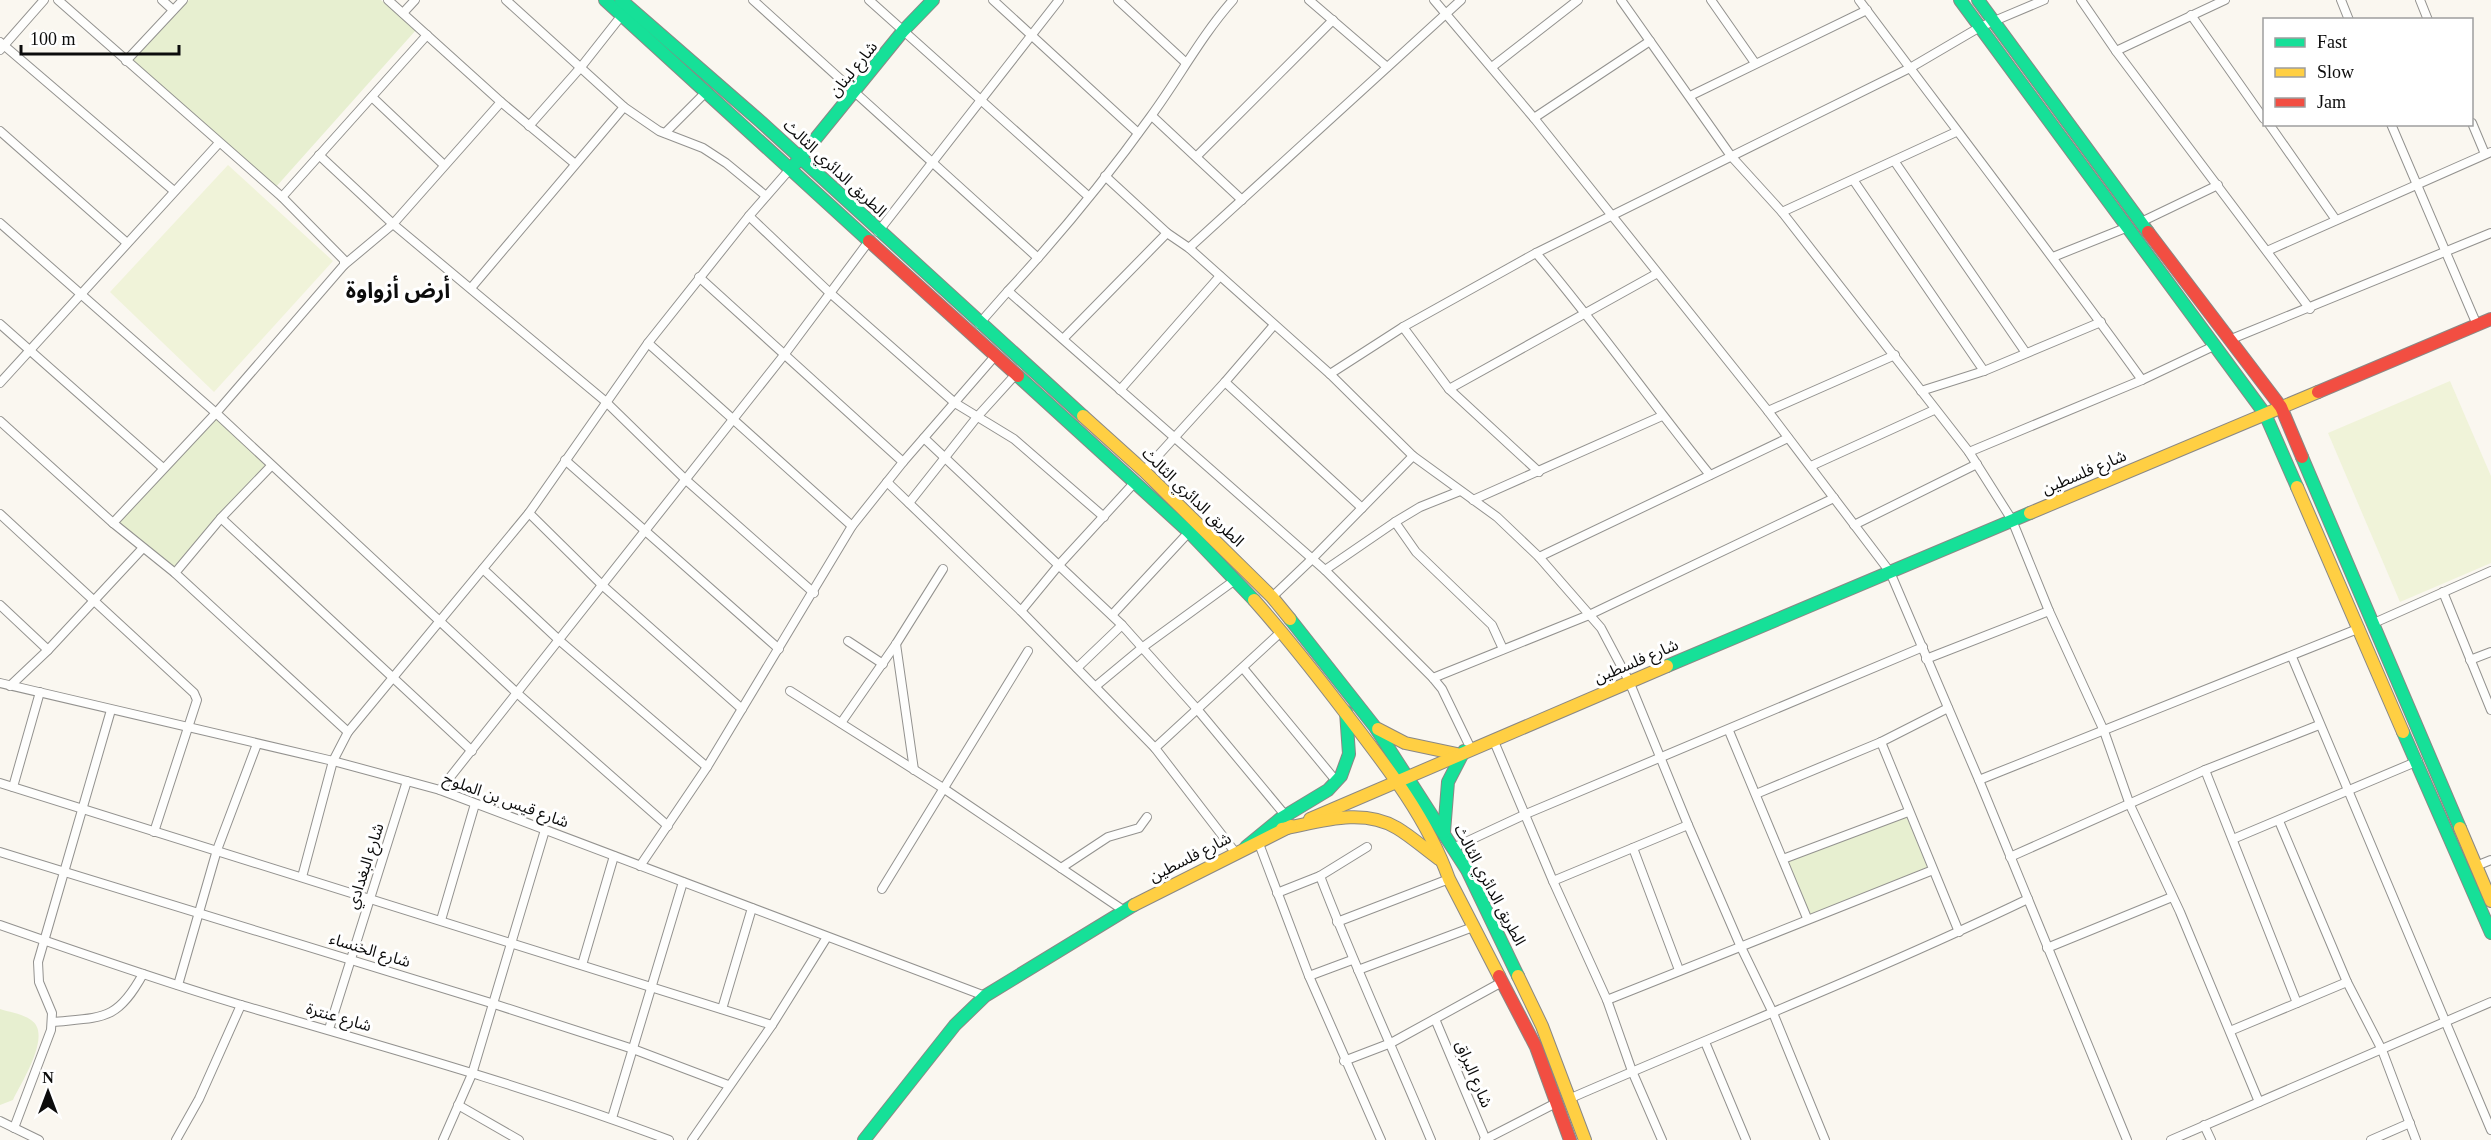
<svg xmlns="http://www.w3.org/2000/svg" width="2491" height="1140" font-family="'Times New Roman','Noto Sans Arabic',serif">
  <rect width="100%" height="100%" fill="#faf7f0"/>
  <g fill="#e7efd0">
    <polygon points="189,0 381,0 416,30 275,188 132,61"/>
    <polygon points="216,413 271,466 175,573 113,523"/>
    <polygon points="1908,812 1933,870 1807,918 1783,859"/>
    <path d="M0,1009c9,3 23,5 31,11 22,14 -10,63 -18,80l-13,5z"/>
  </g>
  <g fill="#f0f3d9">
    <polygon points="228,165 333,261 214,392 110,292"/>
    <polygon points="2450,381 2491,476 2491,563 2400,602 2328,433"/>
  </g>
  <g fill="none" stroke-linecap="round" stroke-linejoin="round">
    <defs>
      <g id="street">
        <polyline points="58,0 282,197 344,260 344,265 216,413 113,523"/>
        <polyline points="162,0 173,10"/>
        <polyline points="388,0 501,102 574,163"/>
        <polyline points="506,0 624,107 659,131 703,148 726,163 766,196"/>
        <polyline points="753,0 1038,258"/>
        <polyline points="869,0 1088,196"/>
        <polyline points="993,0 1138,133"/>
        <polyline points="1118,0 1185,62"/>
        <path d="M1233,0c-32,36 -54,78 -82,116 -43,60 -93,121 -143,175l317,279 108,108 9,11 29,60"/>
        <polyline points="1309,0 1387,67"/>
        <polyline points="1434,0 1534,118 1768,411 1890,572 1979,780 2127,1140"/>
        <polyline points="1621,0 1731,156 1782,212 1969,452 2012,520 2049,611 2104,731 2130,805 2180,912 2259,1102"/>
        <polyline points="1711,0 1755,63"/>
        <path d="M1859,0c95,127 191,252 283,380"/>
        <polyline points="2081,0 2116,51 2310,309"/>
        <polyline points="2341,0 2349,20"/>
        <polyline points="2420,0 2428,20"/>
        <polyline points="403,13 415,0"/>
        <polyline points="2191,15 2264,119"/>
        <polyline points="0,42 174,191"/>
        <polyline points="0,50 44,0"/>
        <polyline points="2116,51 2225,0"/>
        <polyline points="126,61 183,0"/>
        <polyline points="1492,67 1578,0"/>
        <polyline points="1690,96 1867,10"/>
        <polyline points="372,97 444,165"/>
        <polyline points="1152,116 1242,200"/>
        <polyline points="1534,118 1650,41"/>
        <polyline points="2472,123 2485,154"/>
        <polyline points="2269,124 2336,220"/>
        <polyline points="2391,124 2477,325"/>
        <polyline points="529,126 581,67 622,15"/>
        <polyline points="0,131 127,243"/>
        <polyline points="665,133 706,92"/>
        <polyline points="319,155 393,224 605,401 686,480 814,593"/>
        <polyline points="1197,156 1333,20"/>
        <polyline points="1895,162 2026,353"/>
        <polyline points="1105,176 1167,233 1189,248 1330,374 1413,456 1497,517 1539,557 1601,628 1629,681 1688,825 1740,945 1773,1013 1825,1140"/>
        <polyline points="1854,181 1984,371"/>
        <polyline points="282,197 427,35"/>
        <polyline points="1782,212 1956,132"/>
        <polyline points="749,216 829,292 955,403 1014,439 1104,517"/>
        <polyline points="2141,222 2218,185"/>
        <polyline points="0,223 216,413 518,694 668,826"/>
        <polyline points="878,232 1059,0"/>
        <polyline points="1189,248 1461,0"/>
        <polyline points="2267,251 2491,152"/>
        <path d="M1536,253c61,72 115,149 174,222"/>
        <polyline points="2053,257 2128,227"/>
        <polyline points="344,265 393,224 501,102"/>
        <polyline points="699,277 903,462"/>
        <polyline points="471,288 624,107"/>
        <polyline points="0,324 163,468"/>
        <polyline points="979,324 1008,291"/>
        <polyline points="1403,327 1449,389 1539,472"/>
        <polyline points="1063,339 1167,233"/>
        <polyline points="2229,340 2491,233"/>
        <polyline points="648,343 852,526"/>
        <polyline points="1330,374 1403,327 1536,253 1910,68 1980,27 2044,0"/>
        <polyline points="1225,382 1274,325"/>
        <polyline points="0,383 219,143"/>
        <polyline points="1449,389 1656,274"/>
        <polyline points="1120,390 1220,276"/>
        <polyline points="1921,391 1984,371 2101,322"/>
        <polyline points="1768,411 1895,355"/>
        <polyline points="0,421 113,523 175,573 348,732"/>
        <polyline points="924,438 1122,625 1197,709 1285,815"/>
        <polyline points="1969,452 2142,380 2216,345"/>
        <polyline points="565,460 779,649"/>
        <polyline points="1811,466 1934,410"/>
        <polyline points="1144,471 1225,382 1362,508"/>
        <polyline points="887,482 1021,611 1155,748 1235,852"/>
        <polyline points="1473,500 1662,416"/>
        <polyline points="909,503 977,417 1016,374"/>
        <polyline points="529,513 602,585 742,709"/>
        <polyline points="0,514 194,693 197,700 154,832"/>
        <polyline points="221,518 472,751"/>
        <polyline points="1395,522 1420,507 1460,491"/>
        <polyline points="1854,525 1977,464"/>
        <polyline points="1539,557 1788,438"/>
        <polyline points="483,569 560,641 707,767"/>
        <polyline points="1325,570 1395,522 1416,552 1492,625 1503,649"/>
        <polyline points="175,573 221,518 271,466"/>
        <polyline points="2443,592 2491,710"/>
        <polyline points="1272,597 1311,560 1413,456"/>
        <polyline points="0,605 48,650"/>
        <polyline points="1021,611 1058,566 1135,482"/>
        <polyline points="1112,615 1189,532"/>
        <polyline points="2374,623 2491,571"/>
        <polyline points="848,641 883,664"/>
        <polyline points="896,644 914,770"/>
        <polyline points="2292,657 2491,1130"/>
        <polyline points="1926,659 2049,611"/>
        <polyline points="2470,660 2491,652"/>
        <polyline points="1077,668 1122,625"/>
        <polyline points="1243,668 1337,782"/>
        <polyline points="1433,678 1589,615 1834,498"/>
        <polyline points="0,683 333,761 440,790 985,996"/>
        <polyline points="10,686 48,650 142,549"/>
        <polyline points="1096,686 1143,647 1235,580"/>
        <polyline points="790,691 943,788 1123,910"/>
        <polyline points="841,723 896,644 943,569"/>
        <polyline points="1729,731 1807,918"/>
        <polyline points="1493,739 1553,881 1607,1000 1632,1071 1662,1140"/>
        <polyline points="1881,742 1959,932"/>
        <polyline points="1155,748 1282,631"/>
        <polyline points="2205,770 2297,1003"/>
        <polyline points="1979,780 2360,628"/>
        <polyline points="0,783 772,1025"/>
        <polyline points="13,787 40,692"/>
        <polyline points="440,790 784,355 869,241"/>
        <polyline points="1756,794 1881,742 1948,708"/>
        <polyline points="2279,821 2347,982 2382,1050 2416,1140"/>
        <polyline points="2233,839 2418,761"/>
        <polyline points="1258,841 1309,976 1381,1140"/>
        <polyline points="1453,848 1526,814 1923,647"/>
        <polyline points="1633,848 1679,970"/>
        <polyline points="0,852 491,1003 633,1049 728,1085"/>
        <polyline points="2010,857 2205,770 2319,725"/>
        <polyline points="1783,859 1908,812"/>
        <polyline points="640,866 707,767 852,526 903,462 995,356"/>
        <polyline points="2476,866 2491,860"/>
        <polyline points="1061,868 1108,837 1139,828 1147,817"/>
        <polyline points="1320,876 1367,847"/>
        <polyline points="302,877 333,761 348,732 529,513 648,343 749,216 790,169"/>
        <polyline points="1553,881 1688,825"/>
        <polyline points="882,889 1028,651"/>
        <path d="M1277,893l43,-17c34,89 74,175 111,264"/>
        <polyline points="441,920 475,804"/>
        <polyline points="1337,922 1449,879"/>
        <path d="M0,925c80,28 160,56 241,80 144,42 288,82 428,135"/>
        <polyline points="2047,948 2172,897"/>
        <polyline points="582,965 614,856"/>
        <polyline points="1358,970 1473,927"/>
        <polyline points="1309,976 1352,960"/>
        <polyline points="178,985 217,850 257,744"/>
        <polyline points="1607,1000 1933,870"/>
        <polyline points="722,1009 752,908"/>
        <polyline points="1435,1019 1486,1140"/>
        <path d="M53,1022c51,-5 64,-1 90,-48"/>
        <polyline points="329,1029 407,781"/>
        <polyline points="2230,1031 2347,982"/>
        <polyline points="1705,1042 1746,1140"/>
        <polyline points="1344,1061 1391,1043 1502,982"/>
        <path d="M1571,1098c152,-66 307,-127 457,-199"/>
        <polyline points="458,1105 519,1140"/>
        <polyline points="612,1118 683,882"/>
        <polyline points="0,1121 39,1140"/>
        <polyline points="2204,1125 2211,1140"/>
        <polyline points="14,1128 51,1030 52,1013 39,982 38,962 111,710"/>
        <polyline points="176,1140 199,1099 241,1005"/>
        <polyline points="443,1140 472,1074 545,830"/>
        <polyline points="692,1140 772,1025 827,937"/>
        <polyline points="1484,1140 1556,1103"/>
        <polyline points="2171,1140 2491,1002"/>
        <polyline points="2371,1140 2410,1123"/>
      </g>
      <g id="fast">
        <polyline points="605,0 869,241"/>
        <polyline points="621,0 761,122 1083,416"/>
        <polyline points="1960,0 2265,414 2297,487"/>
        <polyline points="1978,0 2148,232"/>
        <polyline points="795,164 903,31 933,0"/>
        <polyline points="1018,376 1189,532 1254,600"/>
        <polyline points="2302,457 2460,828"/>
        <polyline points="1290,619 1375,727 1467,870 1518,976"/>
        <polyline points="1667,666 2030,513"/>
        <polyline points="2403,732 2491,933"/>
        <polyline points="1444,832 1448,782 1464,751"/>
        <polyline points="1246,847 1280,819 1328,790 1341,776 1349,754 1346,712"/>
        <polyline points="864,1140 955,1025 985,996 1134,905"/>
      </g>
      <g id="slow">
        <polyline points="1083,416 1144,471 1272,597 1290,619"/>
        <polyline points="2297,487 2403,732"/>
        <polyline points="2030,513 2318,392"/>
        <path d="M1254,600c32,36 61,73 90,111 40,52 83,106 105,168l50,97"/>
        <polyline points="1378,729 1405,743 1457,754"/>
        <polyline points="1310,819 1667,666"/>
        <polyline points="2460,828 2491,901"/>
        <path d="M1282,829c37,-7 80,-22 115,-1 15,9 28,21 42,31"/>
        <polyline points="1134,905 1291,826"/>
        <polyline points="1518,976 1542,1026 1585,1140"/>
      </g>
      <g id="jam">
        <polyline points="2148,232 2281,407 2302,457"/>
        <polyline points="869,241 1018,376"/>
        <polyline points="2318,392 2491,319"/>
        <polyline points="1499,976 1536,1047 1570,1140"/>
      </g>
    </defs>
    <use href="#street" stroke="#93928f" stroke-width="10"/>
    <use href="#fast" stroke="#8a8885" stroke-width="14"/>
    <use href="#slow" stroke="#8a8885" stroke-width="14"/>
    <use href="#jam" stroke="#8a8885" stroke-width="14"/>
    <use href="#street" stroke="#fefefd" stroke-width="8"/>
    <use href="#fast" stroke="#16e098" stroke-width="12"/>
    <use href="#slow" stroke="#ffcf43" stroke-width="12"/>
    <use href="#jam" stroke="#f24e42" stroke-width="12"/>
  </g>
  <g text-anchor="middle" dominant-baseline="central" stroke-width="6" stroke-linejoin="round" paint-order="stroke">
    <g font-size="16" fill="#0c0c0c" stroke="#fff">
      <text transform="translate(853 69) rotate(-51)">شارع لبنان</text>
      <text transform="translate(835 168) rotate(43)">الطريق الدائري الثالث</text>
      <text transform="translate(2084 472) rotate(-23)">شارع فلسطين</text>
      <text transform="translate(1193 497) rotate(44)">الطريق الدائري الثالث</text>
      <text transform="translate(1636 661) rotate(-23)">شارع فلسطين</text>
      <text transform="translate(506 800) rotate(20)">شارع قيس بن الملوح</text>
      <text transform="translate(1190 857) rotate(-27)">شارع فلسطين</text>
      <text transform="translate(365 866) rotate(-72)">شارع البغدادي</text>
      <text transform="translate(1490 885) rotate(62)">الطريق الدائري الثالث</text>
      <text transform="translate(370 950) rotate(17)">شارع الخنساء</text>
      <text transform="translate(339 1017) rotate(16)">شارع عنترة</text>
      <text transform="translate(1474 1074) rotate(67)">شارع البراق</text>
    </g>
    <g font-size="22" font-weight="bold" fill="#0c0c0c" stroke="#fff">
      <text x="398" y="290">أرض أزواوة</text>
    </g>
  </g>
  <rect x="2263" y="18" width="210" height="108" fill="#ffffff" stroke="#9e9e9e" stroke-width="1.5"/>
  <rect x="2275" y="38" width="30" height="9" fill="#16e098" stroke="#9e9e9e" stroke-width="1.5"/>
  <text x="2317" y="48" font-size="18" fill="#0c0c0c">Fast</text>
  <rect x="2275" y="68" width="30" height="9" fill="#ffcf43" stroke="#9e9e9e" stroke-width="1.5"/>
  <text x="2317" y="78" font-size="18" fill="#0c0c0c">Slow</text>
  <rect x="2275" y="98" width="30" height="9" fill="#f24e42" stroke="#9e9e9e" stroke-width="1.5"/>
  <text x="2317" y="108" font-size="18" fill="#0c0c0c">Jam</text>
  <g transform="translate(48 1092)" stroke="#ffffff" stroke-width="4.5" paint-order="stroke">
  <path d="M0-4.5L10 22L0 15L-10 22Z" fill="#0c0c0c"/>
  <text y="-9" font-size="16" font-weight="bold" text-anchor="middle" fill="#0c0c0c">N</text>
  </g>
  <path d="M21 45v9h158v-9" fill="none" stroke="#0c0c0c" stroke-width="3"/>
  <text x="30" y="45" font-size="18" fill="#0c0c0c" stroke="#ffffff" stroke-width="4.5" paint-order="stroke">100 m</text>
</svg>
